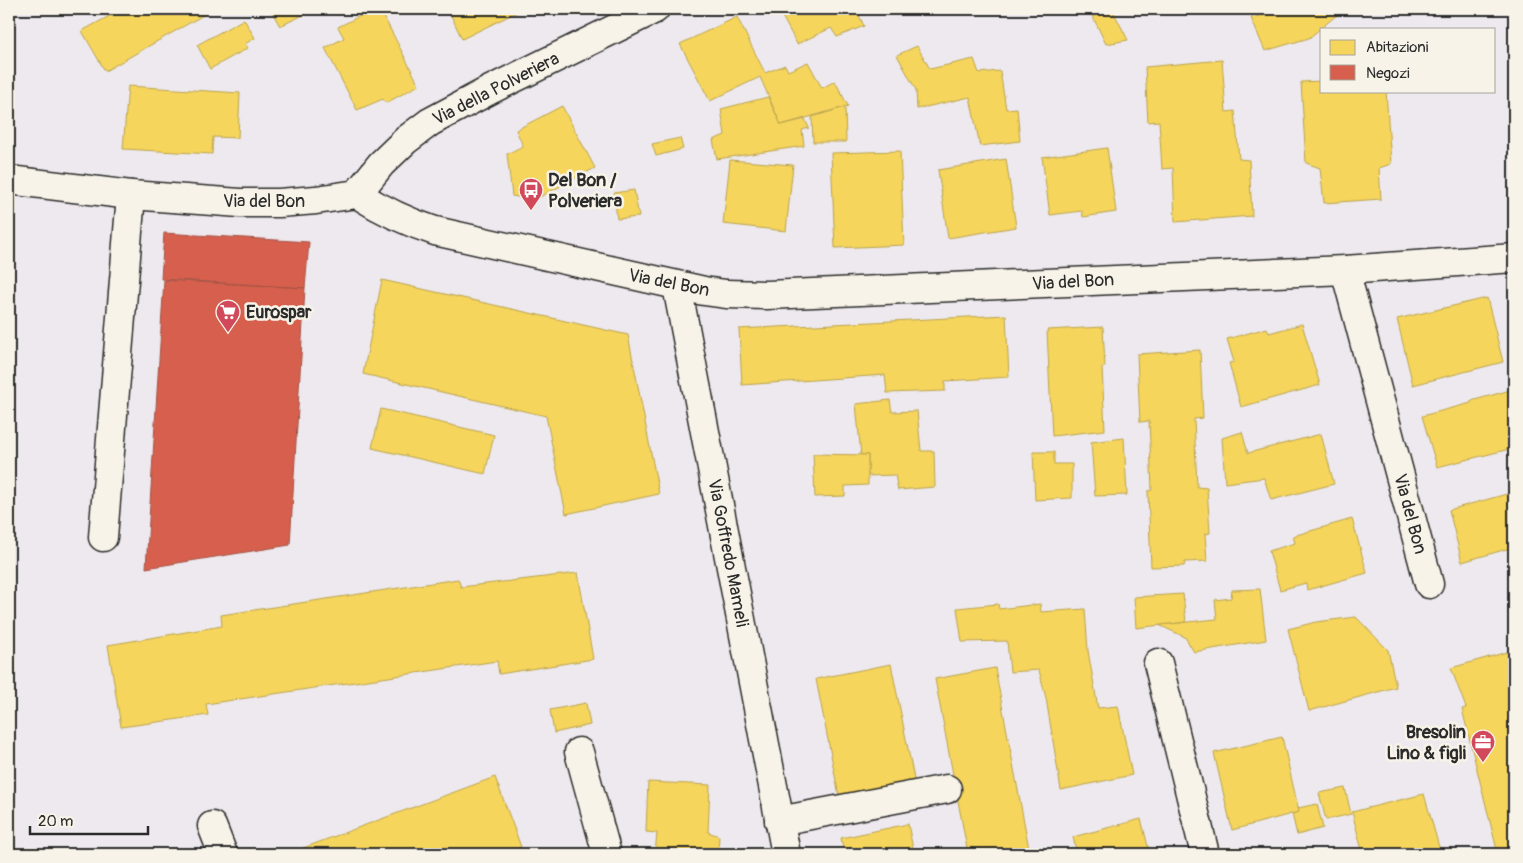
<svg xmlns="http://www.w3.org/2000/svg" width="1523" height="863" font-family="Pangolin,sans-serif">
  <rect width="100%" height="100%" fill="#ede9ee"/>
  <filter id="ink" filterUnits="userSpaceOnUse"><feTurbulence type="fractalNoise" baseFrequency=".02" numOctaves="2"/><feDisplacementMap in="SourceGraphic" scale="10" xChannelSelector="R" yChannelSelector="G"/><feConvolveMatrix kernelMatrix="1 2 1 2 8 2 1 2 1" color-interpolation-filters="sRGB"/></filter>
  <g filter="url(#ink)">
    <g fill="#f6d55c" stroke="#b9a24d">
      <polygon points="122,9 214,9 105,71 82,31"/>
      <polygon points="270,9 316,9 280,26"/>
      <polygon points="374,9 380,9 419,85 386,103 383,99 357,110 325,48 344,38 338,27"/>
      <polygon points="448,9 523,9 462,39"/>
      <polygon points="778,9 856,9 864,26 837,37 831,28 797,44"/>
      <polygon points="1089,9 1112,9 1128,40 1106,44"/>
      <polygon points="1288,9 1344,9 1309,38 1265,51 1251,18"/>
      <polygon points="737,17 765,73 785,65 788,71 808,62 822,88 835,81 848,106 781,125 760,77 710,101 680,44"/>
      <polygon points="244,19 255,38 245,44 248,48 210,69 197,45"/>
      <polygon points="917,46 930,69 974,59 979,73 1000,71 1006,109 1017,108 1020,141 980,146 970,97 917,109 916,90 897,55"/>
      <polygon points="1222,60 1226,112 1235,111 1239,159 1249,160 1252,216 1175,222 1173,168 1162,169 1159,121 1148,122 1145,67"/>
      <polygon points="1322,81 1322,91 1386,91 1391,164 1379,168 1381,199 1324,203 1320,168 1306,163 1301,82"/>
      <polygon points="128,86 240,93 238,138 213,137 212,154 123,149"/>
      <polygon points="768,97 781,125 805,119 809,128 802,130 804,146 717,159 713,140 725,135 721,109"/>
      <polygon points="562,106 595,168 534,200 512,196 507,154 523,146 516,130"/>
      <polygon points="845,107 846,142 813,142 812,117"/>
      <polygon points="680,138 683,149 656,156 652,144"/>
      <polygon points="1107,148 1116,212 1083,217 1082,211 1050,215 1042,157"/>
      <polygon points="900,151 904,245 835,248 831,153"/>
      <polygon points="1006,159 1016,227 948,238 938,170"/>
      <polygon points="730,160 793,165 786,231 723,224"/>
      <polygon points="634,190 639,217 617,219 614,193"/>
      <polygon points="382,280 628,335 659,494 566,514 546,416 363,374"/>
      <polygon points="1487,298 1503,362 1413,385 1397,319"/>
      <polygon points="1006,315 1009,377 945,381 945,391 887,393 885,375 742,385 739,329"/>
      <polygon points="1302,324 1320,385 1241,407 1229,363 1234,362 1227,339 1267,328 1269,333"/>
      <polygon points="1103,327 1105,367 1102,367 1105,430 1052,436 1047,330"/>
      <polygon points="1200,350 1203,418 1194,419 1197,487 1207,488 1210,533 1205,534 1207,561 1185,562 1184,566 1151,567 1148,491 1152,490 1149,421 1140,422 1137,354"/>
      <polygon points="1514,389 1514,448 1437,467 1422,416 1471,403 1471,401"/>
      <polygon points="890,400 892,412 917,411 921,451 934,451 935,487 898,490 895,475 868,476 868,455 861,455 856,404"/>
      <polygon points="381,409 494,435 485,474 372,448"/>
      <polygon points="1242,432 1248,453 1321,434 1334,484 1271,500 1264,478 1225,483 1222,438"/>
      <polygon points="1124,438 1127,495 1095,496 1091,442"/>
      <polygon points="1033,452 1054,452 1054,464 1072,464 1072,498 1035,500"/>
      <polygon points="813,454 868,455 868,485 845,486 845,496 815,497"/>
      <polygon points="1514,492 1514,547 1462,562 1449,510"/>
      <polygon points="1352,519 1367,573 1307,590 1306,583 1280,590 1269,551 1295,543 1293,536"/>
      <polygon points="578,573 593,659 499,674 497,661 206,704 208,715 121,727 108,645 222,626 221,615 458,579 461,587"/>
      <polygon points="1260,589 1266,640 1194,652 1185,637 1159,625 1217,619 1215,600 1231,598 1232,590"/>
      <polygon points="1183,594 1186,622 1136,628 1134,597"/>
      <polygon points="998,604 999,609 1040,604 1041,612 1085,609 1088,651 1098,708 1118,706 1132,775 1061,790 1046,698 1039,670 1010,672 1007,641 962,642 957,608"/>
      <polygon points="1356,617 1388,650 1396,687 1309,711 1288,629 1316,622"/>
      <polygon points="1514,650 1514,854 1498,854 1462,709 1466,708 1451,668"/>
      <polygon points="891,664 915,784 840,801 816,679"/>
      <polygon points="995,668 1030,854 968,854 935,679"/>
      <polygon points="586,703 590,725 554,733 550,710"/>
      <polygon points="1282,737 1299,812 1232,830 1214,753"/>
      <polygon points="495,777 521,847 502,854 287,854"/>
      <polygon points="648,782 710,785 708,832 719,836 718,854 655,854 657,833 646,832"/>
      <polygon points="1345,788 1351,814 1326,820 1319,793"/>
      <polygon points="1424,794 1441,854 1363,854 1352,812"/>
      <polygon points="1317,804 1323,828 1297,835 1292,814 1299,812 1298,808"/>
      <polygon points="1141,819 1150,854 1077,854 1073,837"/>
      <polygon points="908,824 914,854 844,854 841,838"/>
    </g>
    <g fill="#d6604d" stroke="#a35043">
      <polygon points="164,233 309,242 305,288 161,279"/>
      <polygon points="164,280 305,288 290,545 146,568"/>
    </g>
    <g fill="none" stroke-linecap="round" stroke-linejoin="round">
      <defs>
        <g id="minor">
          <path d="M9,180l122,15 109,8h39l37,-3 41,-6c25,16 50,28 78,37l269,60 22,3 41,1 578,-25 169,-12"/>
          <polyline points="357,194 381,164 406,140 430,122 490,90 655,9"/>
          <polyline points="1345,270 1429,584"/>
          <polyline points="677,286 786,854"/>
          <polyline points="103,537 131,195"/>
          <polyline points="1158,663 1205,854"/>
          <polyline points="579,752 607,854"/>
          <polyline points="779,821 947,789"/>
          <polyline points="212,826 223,854"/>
        </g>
      </defs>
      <use href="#minor" stroke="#2b2b2b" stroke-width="31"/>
      <use href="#minor" stroke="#f7f3e8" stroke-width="28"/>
    </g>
  </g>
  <defs>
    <symbol id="bus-pin" viewBox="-11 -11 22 30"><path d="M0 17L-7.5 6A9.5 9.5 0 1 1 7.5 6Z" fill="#d1495b" stroke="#f7f3e8"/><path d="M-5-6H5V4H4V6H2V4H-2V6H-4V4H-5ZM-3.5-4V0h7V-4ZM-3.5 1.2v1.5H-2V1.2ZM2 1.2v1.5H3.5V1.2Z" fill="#fff"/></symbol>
    <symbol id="supermarket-pin" viewBox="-11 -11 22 30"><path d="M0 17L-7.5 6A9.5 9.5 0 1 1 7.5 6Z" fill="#d1495b" stroke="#f7f3e8"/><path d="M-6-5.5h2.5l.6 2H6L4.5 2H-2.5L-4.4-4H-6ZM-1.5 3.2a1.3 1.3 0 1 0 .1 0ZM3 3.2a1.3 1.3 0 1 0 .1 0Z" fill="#fff"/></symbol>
    <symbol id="office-pin" viewBox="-11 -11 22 30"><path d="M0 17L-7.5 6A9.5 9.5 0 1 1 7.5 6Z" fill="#d1495b" stroke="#f7f3e8"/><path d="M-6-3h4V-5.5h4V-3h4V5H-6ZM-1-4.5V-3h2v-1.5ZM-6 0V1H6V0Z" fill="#fff"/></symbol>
  </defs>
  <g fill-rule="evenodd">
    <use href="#bus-pin" x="517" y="176" width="28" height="38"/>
    <use href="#supermarket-pin" x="214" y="298" width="28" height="38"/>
    <use href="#office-pin" x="1469" y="728" width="28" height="38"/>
  </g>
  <g text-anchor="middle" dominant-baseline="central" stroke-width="5" stroke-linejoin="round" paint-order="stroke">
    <g font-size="18" fill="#2b2b2b" stroke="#f7f3e8">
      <text transform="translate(496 89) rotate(-27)">Via della Polveriera</text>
      <text x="264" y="201">Via del Bon</text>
      <text transform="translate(1073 282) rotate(-3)">Via del Bon</text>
      <text transform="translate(669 283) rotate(11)">Via del Bon</text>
      <text transform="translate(1410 514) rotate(75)">Via del Bon</text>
      <text transform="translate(728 553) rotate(79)">Via Goffredo Mameli</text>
    </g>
    <g font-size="18" font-weight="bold" fill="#2b2b2b" stroke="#f7f3e8" text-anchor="start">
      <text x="548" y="180">Del Bon /<tspan x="548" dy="21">Polveriera</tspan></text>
      <text x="246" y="312">Eurospar</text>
      <text x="1466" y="732" text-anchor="end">Bresolin<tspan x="1466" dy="21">Lino &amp; figli</tspan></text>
    </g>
  </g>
  <rect width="1523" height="863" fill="none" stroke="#f7f3e8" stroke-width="30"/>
  <rect x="15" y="15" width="1493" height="833" fill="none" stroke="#2b2b2b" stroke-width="2" filter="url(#ink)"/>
  <rect x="1320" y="28" width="175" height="65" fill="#f7f3e8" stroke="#a5a39c"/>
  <rect x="1330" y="40" width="25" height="15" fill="#f6d55c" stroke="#a5a39c"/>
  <text x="1366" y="52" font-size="15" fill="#2b2b2b">Abitazioni</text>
  <rect x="1330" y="65" width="25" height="15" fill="#d6604d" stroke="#a5a39c"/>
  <text x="1366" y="78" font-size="15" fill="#2b2b2b">Negozi</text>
  <path d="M30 826v8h118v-8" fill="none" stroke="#2b2b2b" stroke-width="2.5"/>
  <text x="38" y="826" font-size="15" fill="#2b2b2b" stroke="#f7f3e8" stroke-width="4" paint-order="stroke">20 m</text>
</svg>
